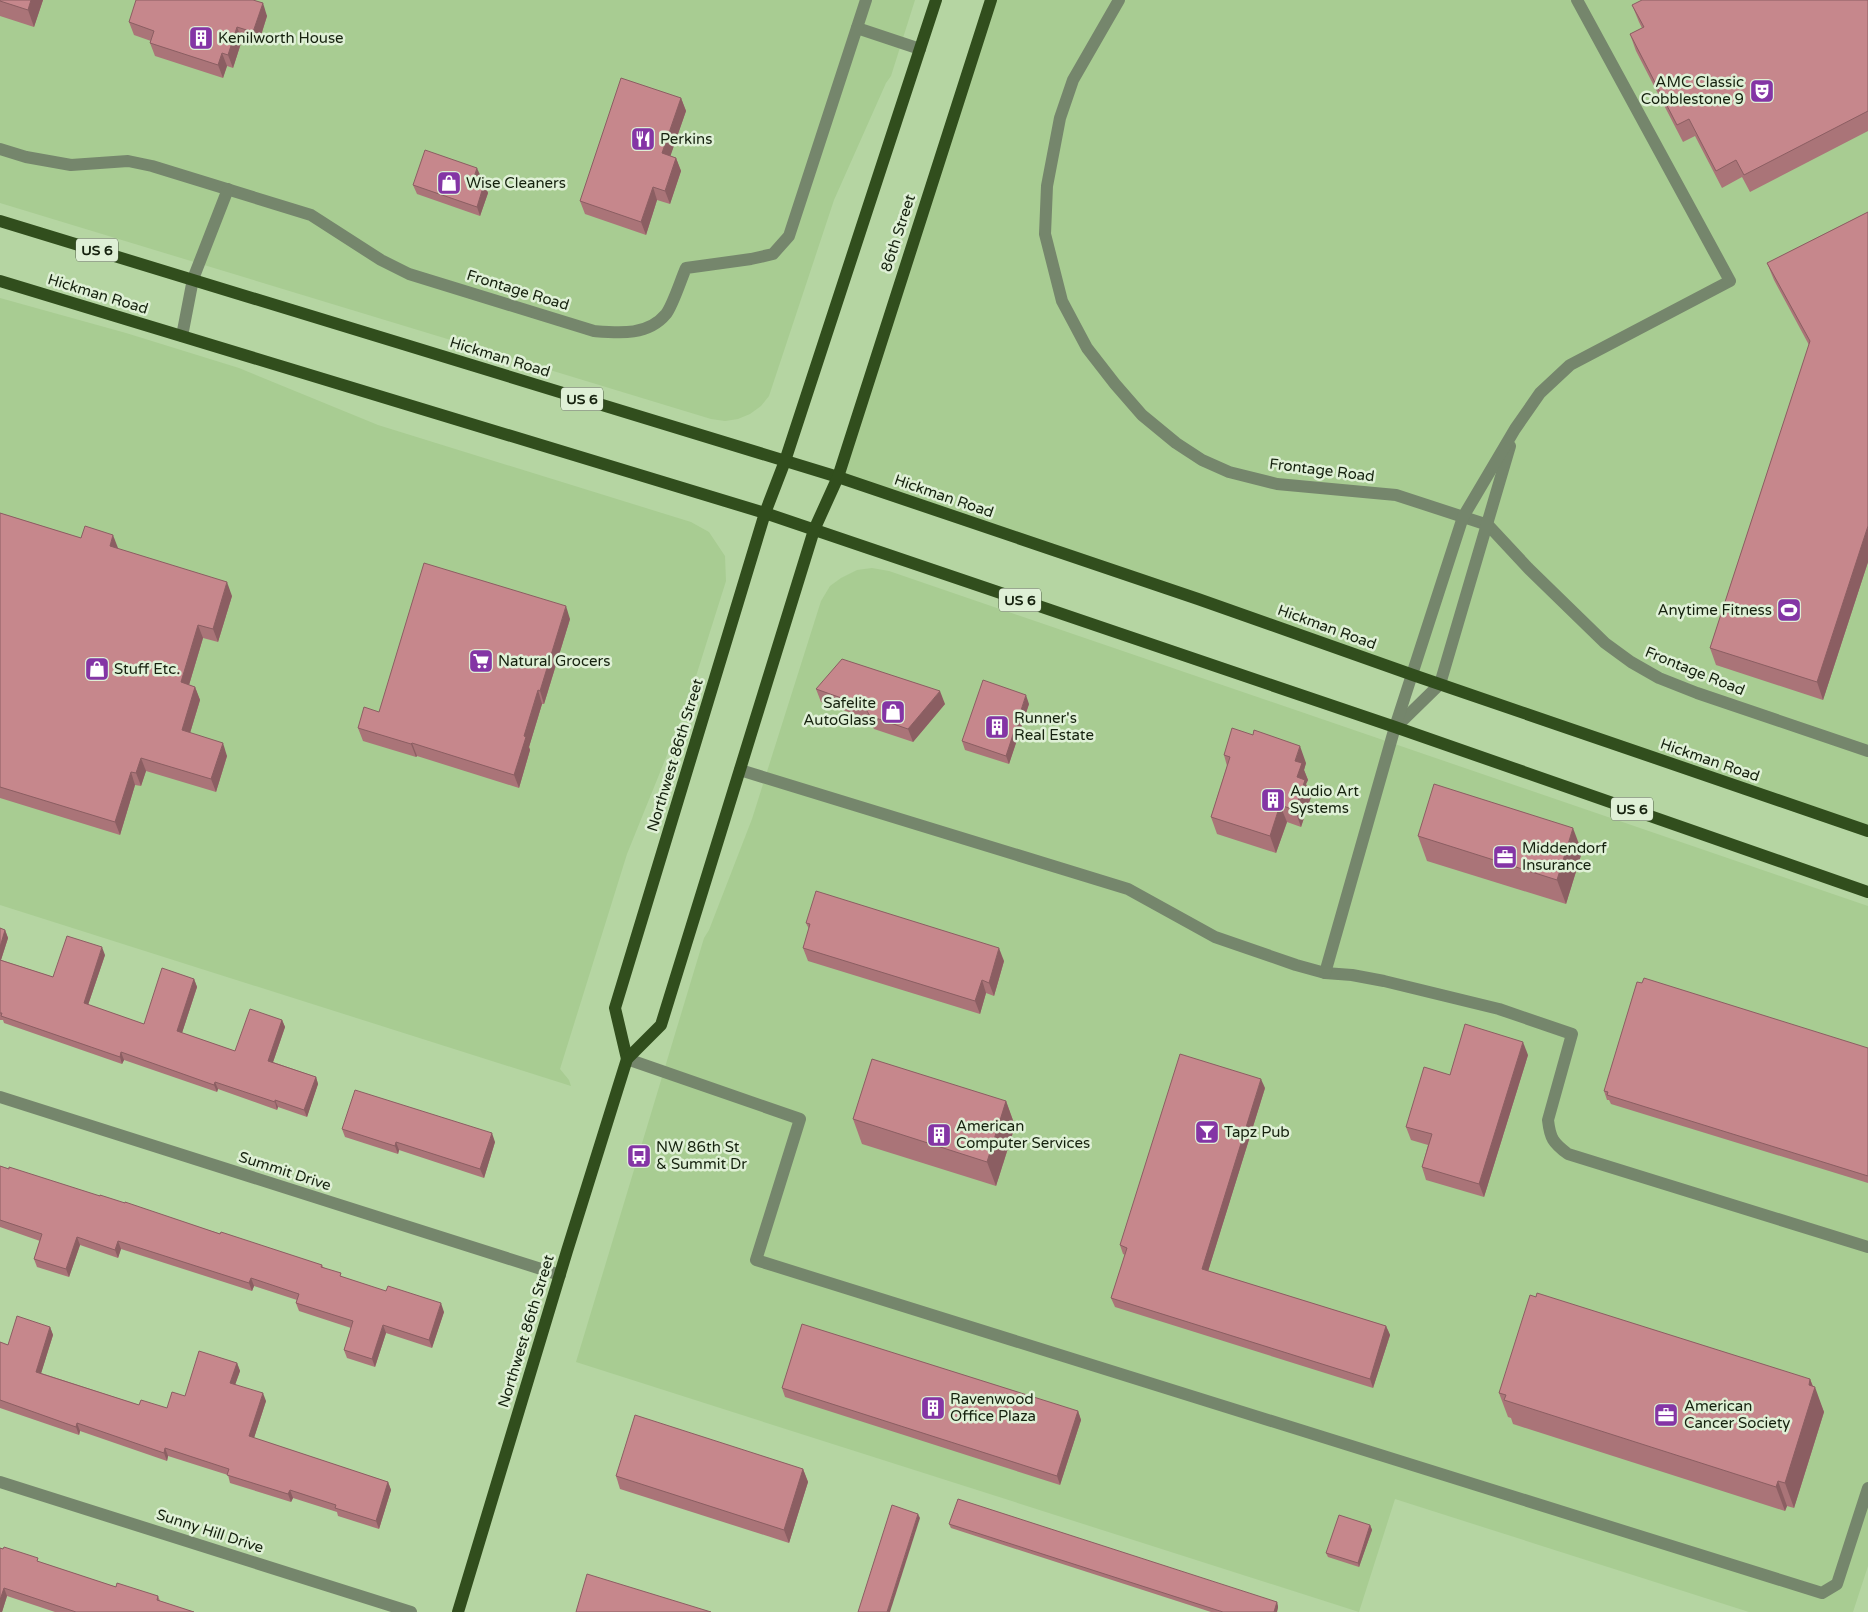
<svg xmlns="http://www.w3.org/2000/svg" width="1868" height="1612" font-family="'Varela Round',sans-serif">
  <rect width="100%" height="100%" fill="#b5d5a2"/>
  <g fill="#a8cc92">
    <polygon points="0,0 915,0 891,76 886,83 834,200 769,396 761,406 750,414 738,419 725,421 711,419 0,203"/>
    <polygon points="991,0 1868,0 1868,831 838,477"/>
    <polygon points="0,298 126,333 239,368 378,425 691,522 709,532 725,556 726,581 686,708 627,854 560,1069 569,1080 571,1086 0,905"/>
    <polygon points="872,568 889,571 1868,906 1868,1566 1853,1612 1749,1612 1395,1499 1359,1612 576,1362 704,938 709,930 752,819 821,601 830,586 841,578 857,570"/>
  </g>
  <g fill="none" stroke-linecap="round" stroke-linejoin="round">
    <g stroke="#75866c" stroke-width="12">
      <polyline points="1119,0 1073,80 1060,118 1047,186 1045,234 1062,301 1087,348 1115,384 1142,415 1176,443 1202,460 1229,472 1277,484 1396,495 1488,525 1528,568 1605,643 1631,662 1659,678 1697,693 1868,751"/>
      <polyline points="857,28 920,49"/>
      <path d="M0,149l26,8 45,8 57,-4 24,5 159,49 70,45 28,14 185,57c25,2 54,5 72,-17 7,-9 15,-35 20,-46l65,-9 22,-5 16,-18 77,-236"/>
      <polyline points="182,336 193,279 228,189"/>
      <polyline points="1397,726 1440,684 1510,446"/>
      <path d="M740,770l388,119 87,48 81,28 29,8 27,2 32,6 115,28 73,25 -24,86c2,18 5,23 20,34l300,93"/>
      <polyline points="1325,973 1395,727 1463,517 1515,429 1540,393 1570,365 1730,281 1577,0"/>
      <polyline points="627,1059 800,1119 756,1260 1822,1593 1837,1584 1868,1488"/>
      <polyline points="0,1097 560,1275"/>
      <polyline points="0,1482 411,1612"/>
    </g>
    <g stroke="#314e1d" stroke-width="12">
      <polyline points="0,221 838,477 1198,599 1413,675 1868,831"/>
      <polyline points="0,281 765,513 1395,727 1868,892"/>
      <polyline points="627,1059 615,1008 765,513 785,461 936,0"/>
      <polyline points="458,1612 567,1251 627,1059 661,1025 814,530 838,477 991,0"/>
    </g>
  </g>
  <g fill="#aa7478">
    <polygon points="0,0 43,0 34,27 0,16"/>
    <polygon points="1868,0 1868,131 1750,192 1742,177 1722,188 1695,136 1683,142 1636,51 1630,34 1642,28 1639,22 1632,5"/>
    <polygon points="256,1 267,16 258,45 242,40 233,68 227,66 223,78 155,56 150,43 151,41 134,35 129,22"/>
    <polygon points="681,98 686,111 670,156 676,158 681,171 670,204 657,200 646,235 585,214 580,201"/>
    <polygon points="481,177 479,182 484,184 488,193 480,216 417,194 413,185"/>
    <polygon points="1868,212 1868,562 1823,700 1716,665 1710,648 1809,345 1774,280 1767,263"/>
    <polygon points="0,513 81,538 118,548 117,549 232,596 218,642 203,638 189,685 195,687 200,700 190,733 227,756 216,792 146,771 141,786 135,785 120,835 0,798"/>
    <polygon points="570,619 544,704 542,704 529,747 530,750 519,788 417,756 416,757 363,741 358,728 379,712"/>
    <polygon points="816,689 945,704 913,742 874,729 868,719 821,702"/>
    <polygon points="1029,704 1009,764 965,750 962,741"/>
    <polygon points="1224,755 1306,763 1304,770 1308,780 1306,784 1311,797 1301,827 1287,822 1276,853 1217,834 1211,817 1227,766"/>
    <polygon points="1418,836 1582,852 1566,904 1427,861"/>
    <polygon points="806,923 1004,961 994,996 986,993 980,1014 808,961 803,948 809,929"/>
    <polygon points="0,928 5,930 8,938 1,960 53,977 105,955 88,1005 144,1024 194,979 197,987 182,1033 235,1051 282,1020 285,1027 273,1062 316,1077 318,1084 307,1117 278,1107 277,1110 218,1089 217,1092 124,1060 122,1064 4,1023 3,1020 0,1020"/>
    <polygon points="1868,1048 1868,1183 1611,1104 1609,1100 1607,1100 1604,1091"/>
    <polygon points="1528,1055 1484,1197 1426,1180 1422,1167 1428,1145 1411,1140 1406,1127 1450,1075"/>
    <polygon points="1265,1088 1208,1271 1386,1326 1390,1335 1373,1388 1115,1307 1111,1298 1125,1255 1123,1254 1120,1245"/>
    <polygon points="1006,1101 1015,1126 996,1186 862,1144 853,1119"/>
    <polygon points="342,1129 495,1142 484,1178 399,1150 398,1154 345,1137"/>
    <polygon points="0,1166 322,1265 323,1267 342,1277 444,1312 432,1348 386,1333 375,1367 347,1358 344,1350 351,1328 299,1311 296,1303 297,1300 254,1286 252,1291 121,1249 118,1258 80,1245 69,1277 37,1267 34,1259 40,1241 0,1227"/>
    <polygon points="50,1327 53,1335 41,1373 139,1405 167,1408 237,1363 240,1371 235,1384 266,1401 254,1438 388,1482 391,1490 379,1529 338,1516 337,1512 293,1498 291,1502 230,1483 228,1475 168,1456 167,1461 80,1431 79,1435 0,1408 0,1342 8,1345"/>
    <polygon points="1810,1379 1824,1412 1794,1508 1787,1506 1785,1511 1513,1424 1511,1418 1508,1417 1499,1393"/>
    <polygon points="782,1388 1078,1411 1081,1420 1060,1485 785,1397"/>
    <polygon points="803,1469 808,1482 789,1543 620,1489 616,1476"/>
    <polygon points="949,1524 1277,1602 1278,1607 1277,1612 1211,1612 951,1528"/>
    <polygon points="1370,1525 1372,1530 1359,1567 1328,1557 1326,1553"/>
    <polygon points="0,1548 39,1562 116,1587 158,1596 160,1601 194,1612 55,1612 7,1596 2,1612 0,1612"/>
  </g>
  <g fill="#8b5e62">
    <polygon points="31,0 43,0 34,27 28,10"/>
    <polygon points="263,3 267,16 258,45 253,32"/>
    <polygon points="237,27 242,40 233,68 228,55"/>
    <polygon points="222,53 227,66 223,78 218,65"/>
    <polygon points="681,98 686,111 667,166 662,153"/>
    <polygon points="676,158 681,171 670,204 665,191"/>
    <polygon points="477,168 481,177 477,189 473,180"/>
    <polygon points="484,184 488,193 480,216 477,207"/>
    <polygon points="653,187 657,200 646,235 641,222"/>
    <polygon points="1868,526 1868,562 1823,700 1817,682"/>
    <polygon points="113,535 118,548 114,559 110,546"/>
    <polygon points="227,582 232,596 218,642 213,629"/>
    <polygon points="566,606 570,619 544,704 540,691"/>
    <polygon points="198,625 203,638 186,695 181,682"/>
    <polygon points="195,687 200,700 187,743 182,730"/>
    <polygon points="538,690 542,704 529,747 530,750 519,788 514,775 524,736"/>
    <polygon points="940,691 945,704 913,742 908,729"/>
    <polygon points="1026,695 1029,704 1009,764 1006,756"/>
    <polygon points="223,743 227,756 216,792 211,779"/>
    <polygon points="412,743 417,756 416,757 411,744"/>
    <polygon points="1300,746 1306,763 1304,770 1308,780 1306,784 1311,797 1301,827 1295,810 1297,777 1295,761"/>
    <polygon points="141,758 146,771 141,786 136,773"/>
    <polygon points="131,772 135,785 120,835 115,822"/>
    <polygon points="1280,805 1287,822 1276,853 1270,836"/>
    <polygon points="1573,828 1582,852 1566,904 1557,880"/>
    <polygon points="5,930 8,938 0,963 0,947"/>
    <polygon points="102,947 105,955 86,1011 84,1003"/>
    <polygon points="999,948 1004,961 994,996 989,983"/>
    <polygon points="194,979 197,987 180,1039 177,1031"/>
    <polygon points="982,980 986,993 980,1014 975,1001"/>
    <polygon points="282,1020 285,1027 271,1068 268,1061"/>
    <polygon points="1523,1042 1528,1055 1484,1197 1479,1184"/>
    <polygon points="121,1052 124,1060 122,1064 120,1057"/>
    <polygon points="316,1077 318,1084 307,1117 304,1110"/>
    <polygon points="1261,1079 1265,1088 1206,1278 1202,1269"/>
    <polygon points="215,1082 218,1089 217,1092 214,1085"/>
    <polygon points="275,1100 278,1107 277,1110 275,1102"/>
    <polygon points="1006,1101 1015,1126 996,1186 987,1162"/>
    <polygon points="492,1133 495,1142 484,1178 480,1169"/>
    <polygon points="396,1142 399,1150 398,1154 395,1146"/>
    <polygon points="77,1237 80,1245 69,1277 66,1269"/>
    <polygon points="118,1241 121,1249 118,1258 115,1250"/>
    <polygon points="251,1278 254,1286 252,1291 249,1283"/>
    <polygon points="441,1303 444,1312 432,1348 429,1340"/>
    <polygon points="383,1325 386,1333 375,1367 372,1359"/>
    <polygon points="1386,1326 1390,1335 1373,1388 1370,1379"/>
    <polygon points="50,1327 53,1335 39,1380 36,1372"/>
    <polygon points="237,1363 240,1371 233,1391 230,1383"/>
    <polygon points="1810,1379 1814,1390 1815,1387 1824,1412 1794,1508 1785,1483"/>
    <polygon points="263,1393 266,1401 252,1444 249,1436"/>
    <polygon points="1078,1411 1081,1420 1060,1485 1057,1476"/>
    <polygon points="77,1423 80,1431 79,1435 76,1427"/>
    <polygon points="165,1448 168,1456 167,1461 164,1453"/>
    <polygon points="803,1469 808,1482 789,1543 784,1530"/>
    <polygon points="1778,1481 1787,1506 1785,1511 1776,1487"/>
    <polygon points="388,1482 391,1490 379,1529 376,1521"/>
    <polygon points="290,1490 293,1498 291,1502 288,1494"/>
    <polygon points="918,1514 920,1518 890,1612 887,1612"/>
    <polygon points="1370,1525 1372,1530 1359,1567 1358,1563"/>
    <polygon points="4,1588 7,1596 2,1612 0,1612 0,1600"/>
    <polygon points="1277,1602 1278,1607 1277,1612 1274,1612"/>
  </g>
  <g fill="#c6878c" stroke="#8b5e62">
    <polygon points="0,0 31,0 28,10 0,1"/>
    <polygon points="136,0 253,0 263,3 253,32 237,27 228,55 222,53 218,65 150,43 154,31 129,22"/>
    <polygon points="1642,0 1868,0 1868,111 1744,175 1736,160 1716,171 1689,119 1677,125 1630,34 1644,27 1632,5"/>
    <polygon points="621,78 681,98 662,153 676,158 665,191 653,187 641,222 580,201"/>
    <polygon points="425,150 477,168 473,180 484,184 477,207 413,185"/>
    <polygon points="1868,212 1868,526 1817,682 1710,648 1810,341 1767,263"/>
    <polygon points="0,513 81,538 85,526 113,535 110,546 227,582 213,629 198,625 181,682 195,687 182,730 223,743 211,779 141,758 136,773 131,772 115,822 0,787"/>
    <polygon points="424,563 566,606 540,691 538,690 524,736 526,737 514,775 412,743 411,744 358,728 364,707 379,712"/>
    <polygon points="842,659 940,691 908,729 870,716 864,706 816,689"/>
    <polygon points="983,680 1026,695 1006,756 962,741"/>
    <polygon points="1232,728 1253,735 1254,730 1300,746 1295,761 1302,763 1297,777 1305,780 1295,810 1280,805 1270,836 1211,817 1230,757 1224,755"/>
    <polygon points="1434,784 1573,828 1557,880 1418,836"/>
    <polygon points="816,891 999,948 989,983 982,980 975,1001 803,948 810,924 806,923"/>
    <polygon points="0,928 5,930 0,947"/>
    <polygon points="67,936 102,947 84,1003 144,1024 162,968 194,979 177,1031 235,1051 250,1009 282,1020 268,1061 316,1077 304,1110 275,1100 275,1102 215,1082 214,1085 121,1052 120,1057 1,1016 2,1013 0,1013 0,960 53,977"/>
    <polygon points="1644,978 1868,1048 1868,1176 1607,1095 1608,1092 1604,1091 1637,982 1642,983"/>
    <polygon points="1465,1024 1523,1042 1479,1184 1422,1167 1432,1134 1406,1127 1424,1067 1450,1075"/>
    <polygon points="1180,1054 1261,1079 1202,1269 1386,1326 1370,1379 1111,1298 1127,1248 1120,1245"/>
    <polygon points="872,1059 1006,1101 987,1162 853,1119"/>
    <polygon points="355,1090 492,1133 480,1169 396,1142 395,1146 342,1129"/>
    <polygon points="0,1166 9,1169 9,1167 100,1196 100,1195 125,1203 125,1202 220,1234 221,1232 322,1265 321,1267 341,1273 340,1276 386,1291 388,1286 441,1303 429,1340 383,1325 372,1359 344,1350 353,1321 296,1303 299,1294 251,1278 249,1283 118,1241 115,1250 77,1237 66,1269 34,1259 42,1234 0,1220"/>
    <polygon points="1537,1293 1810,1379 1809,1385 1815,1387 1785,1483 1778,1481 1776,1487 1504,1400 1506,1395 1499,1393 1530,1295 1536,1297"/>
    <polygon points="17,1316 50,1327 36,1372 139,1405 141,1400 167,1408 172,1392 185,1396 199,1351 237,1363 230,1383 263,1393 249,1436 388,1482 376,1521 335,1508 336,1505 290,1490 288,1494 227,1475 229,1469 165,1448 164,1453 77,1423 76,1427 0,1400 0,1342 8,1345"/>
    <polygon points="802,1324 1078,1411 1057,1476 782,1388"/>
    <polygon points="635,1415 803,1469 784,1530 616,1476"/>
    <polygon points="958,1499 1277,1602 1274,1612 1223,1612 949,1524"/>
    <polygon points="892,1505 918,1514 887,1612 858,1612"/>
    <polygon points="1339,1515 1370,1525 1358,1563 1326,1553"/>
    <polygon points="4,1547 38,1558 37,1561 116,1587 117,1583 158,1596 157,1600 194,1612 76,1612 4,1588 0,1600 0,1548 3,1549"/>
    <polygon points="587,1574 711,1612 576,1612"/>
  </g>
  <defs>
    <symbol id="building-square" viewBox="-11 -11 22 22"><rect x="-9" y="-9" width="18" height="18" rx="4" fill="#8435a5" stroke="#dff0d6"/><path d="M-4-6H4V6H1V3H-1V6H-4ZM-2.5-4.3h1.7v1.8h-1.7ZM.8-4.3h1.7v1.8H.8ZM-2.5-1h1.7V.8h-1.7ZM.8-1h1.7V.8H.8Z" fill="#fff"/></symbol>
    <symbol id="theatre-square" viewBox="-11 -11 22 22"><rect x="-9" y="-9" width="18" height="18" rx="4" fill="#8435a5" stroke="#dff0d6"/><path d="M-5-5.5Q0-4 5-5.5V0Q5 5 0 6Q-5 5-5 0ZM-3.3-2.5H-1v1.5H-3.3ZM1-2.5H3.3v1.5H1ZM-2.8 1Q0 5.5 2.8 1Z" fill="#fff"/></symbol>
    <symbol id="restaurant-square" viewBox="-11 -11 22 22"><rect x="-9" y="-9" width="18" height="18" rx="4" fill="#8435a5" stroke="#dff0d6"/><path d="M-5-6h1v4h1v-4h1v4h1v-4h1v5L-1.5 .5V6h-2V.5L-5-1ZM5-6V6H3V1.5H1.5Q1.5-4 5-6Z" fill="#fff"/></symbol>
    <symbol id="shop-square" viewBox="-11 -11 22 22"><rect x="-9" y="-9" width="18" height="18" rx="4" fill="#8435a5" stroke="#dff0d6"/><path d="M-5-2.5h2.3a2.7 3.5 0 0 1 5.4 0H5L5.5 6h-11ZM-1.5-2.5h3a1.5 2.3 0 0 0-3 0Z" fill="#fff"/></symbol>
    <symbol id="stadium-square" viewBox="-11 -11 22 22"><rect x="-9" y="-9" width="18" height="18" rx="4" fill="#8435a5" stroke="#dff0d6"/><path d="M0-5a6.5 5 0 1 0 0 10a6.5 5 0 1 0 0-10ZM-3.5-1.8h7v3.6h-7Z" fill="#fff"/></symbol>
    <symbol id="supermarket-square" viewBox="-11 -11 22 22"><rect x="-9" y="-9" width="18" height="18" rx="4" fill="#8435a5" stroke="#dff0d6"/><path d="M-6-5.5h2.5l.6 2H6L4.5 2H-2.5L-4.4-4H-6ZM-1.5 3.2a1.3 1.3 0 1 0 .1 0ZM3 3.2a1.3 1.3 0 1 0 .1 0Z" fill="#fff"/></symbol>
    <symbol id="office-square" viewBox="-11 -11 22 22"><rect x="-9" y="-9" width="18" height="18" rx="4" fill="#8435a5" stroke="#dff0d6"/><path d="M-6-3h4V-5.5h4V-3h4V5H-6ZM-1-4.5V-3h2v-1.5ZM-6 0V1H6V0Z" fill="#fff"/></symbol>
    <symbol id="bar-square" viewBox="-11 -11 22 22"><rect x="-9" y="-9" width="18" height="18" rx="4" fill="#8435a5" stroke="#dff0d6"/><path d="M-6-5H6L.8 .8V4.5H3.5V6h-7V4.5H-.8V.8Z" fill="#fff"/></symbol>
    <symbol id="bus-square" viewBox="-11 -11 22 22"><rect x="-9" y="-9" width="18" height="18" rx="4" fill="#8435a5" stroke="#dff0d6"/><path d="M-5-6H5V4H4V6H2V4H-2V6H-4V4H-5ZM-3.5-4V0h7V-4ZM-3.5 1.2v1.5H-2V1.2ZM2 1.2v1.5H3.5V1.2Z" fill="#fff"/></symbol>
  </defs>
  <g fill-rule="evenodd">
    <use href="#building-square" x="187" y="24" width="28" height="28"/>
    <use href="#theatre-square" x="1748" y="77" width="28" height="28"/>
    <use href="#restaurant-square" x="629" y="125" width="28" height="28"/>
    <use href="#shop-square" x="435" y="169" width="28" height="28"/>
    <use href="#stadium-square" x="1775" y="596" width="28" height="28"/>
    <use href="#supermarket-square" x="467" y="647" width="28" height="28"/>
    <use href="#shop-square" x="83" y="655" width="28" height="28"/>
    <use href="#shop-square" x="879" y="698" width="28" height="28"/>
    <use href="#building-square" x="983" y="713" width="28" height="28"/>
    <use href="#building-square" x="1259" y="786" width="28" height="28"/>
    <use href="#office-square" x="1491" y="843" width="28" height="28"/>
    <use href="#bar-square" x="1193" y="1118" width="28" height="28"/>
    <use href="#building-square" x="925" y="1121" width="28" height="28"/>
    <use href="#bus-square" x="625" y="1142" width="28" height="28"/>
    <use href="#building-square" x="919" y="1394" width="28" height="28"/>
    <use href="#office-square" x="1652" y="1401" width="28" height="28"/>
  </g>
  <g text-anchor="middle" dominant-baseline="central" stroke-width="5" stroke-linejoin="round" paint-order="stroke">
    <g fill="#dff0d6" stroke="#525f4a" stroke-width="1">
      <rect x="76" y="238.5" width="42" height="23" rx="4"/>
      <rect x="561" y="387.5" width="42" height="23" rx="4"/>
      <rect x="999" y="588.5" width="42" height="23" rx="4"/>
      <rect x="1611" y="797.5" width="42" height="23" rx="4"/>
    </g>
    <g font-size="14" font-weight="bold" fill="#15210e">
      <text x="97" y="250">US 6</text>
      <text x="582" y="399">US 6</text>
      <text x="1020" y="600">US 6</text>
      <text x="1632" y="809">US 6</text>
    </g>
    <g font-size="15" fill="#15210e" stroke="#dff0d6" text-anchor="start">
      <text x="218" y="38">Kenilworth House</text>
      <text x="1744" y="82" text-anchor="end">AMC Classic<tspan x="1744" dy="17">Cobblestone 9</tspan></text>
      <text x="660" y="139">Perkins</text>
      <text x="466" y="183">Wise Cleaners</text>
      <text x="1772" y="610" text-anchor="end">Anytime Fitness</text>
      <text x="498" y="661">Natural Grocers</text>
      <text x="114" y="669">Stuff Etc.</text>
      <text x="876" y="703" text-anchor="end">Safelite<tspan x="876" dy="17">AutoGlass</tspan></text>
      <text x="1014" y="718">Runner's<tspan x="1014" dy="17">Real Estate</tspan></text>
      <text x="1290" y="791">Audio Art<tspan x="1290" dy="17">Systems</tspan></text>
      <text x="1522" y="848">Middendorf<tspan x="1522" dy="17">Insurance</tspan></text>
      <text x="956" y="1126">American<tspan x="956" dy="17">Computer Services</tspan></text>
      <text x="1224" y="1132">Tapz Pub</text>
      <text x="656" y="1147">NW 86th St<tspan x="656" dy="17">&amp; Summit Dr</tspan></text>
      <text x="950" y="1399">Ravenwood<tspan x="950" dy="17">Office Plaza</tspan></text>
      <text x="1684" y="1406">American<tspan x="1684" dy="17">Cancer Society</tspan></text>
    </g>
    <g font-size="15" fill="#15210e" stroke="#dff0d6">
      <text transform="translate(898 233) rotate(-72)">86th Street</text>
      <text transform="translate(518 290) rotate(17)">Frontage Road</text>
      <text transform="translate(98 294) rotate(17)">Hickman Road</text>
      <text transform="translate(500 357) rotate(17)">Hickman Road</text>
      <text transform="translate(1322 470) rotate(7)">Frontage Road</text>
      <text transform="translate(944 496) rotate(19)">Hickman Road</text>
      <text transform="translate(1327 627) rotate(20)">Hickman Road</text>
      <text transform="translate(1695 671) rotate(22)">Frontage Road</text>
      <text transform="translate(675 755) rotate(-73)">Northwest 86th Street</text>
      <text transform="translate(1710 760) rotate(19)">Hickman Road</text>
      <text transform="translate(285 1171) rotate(18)">Summit Drive</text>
      <text transform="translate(526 1331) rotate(-73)">Northwest 86th Street</text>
      <text transform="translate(210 1531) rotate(18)">Sunny Hill Drive</text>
    </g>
  </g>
</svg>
